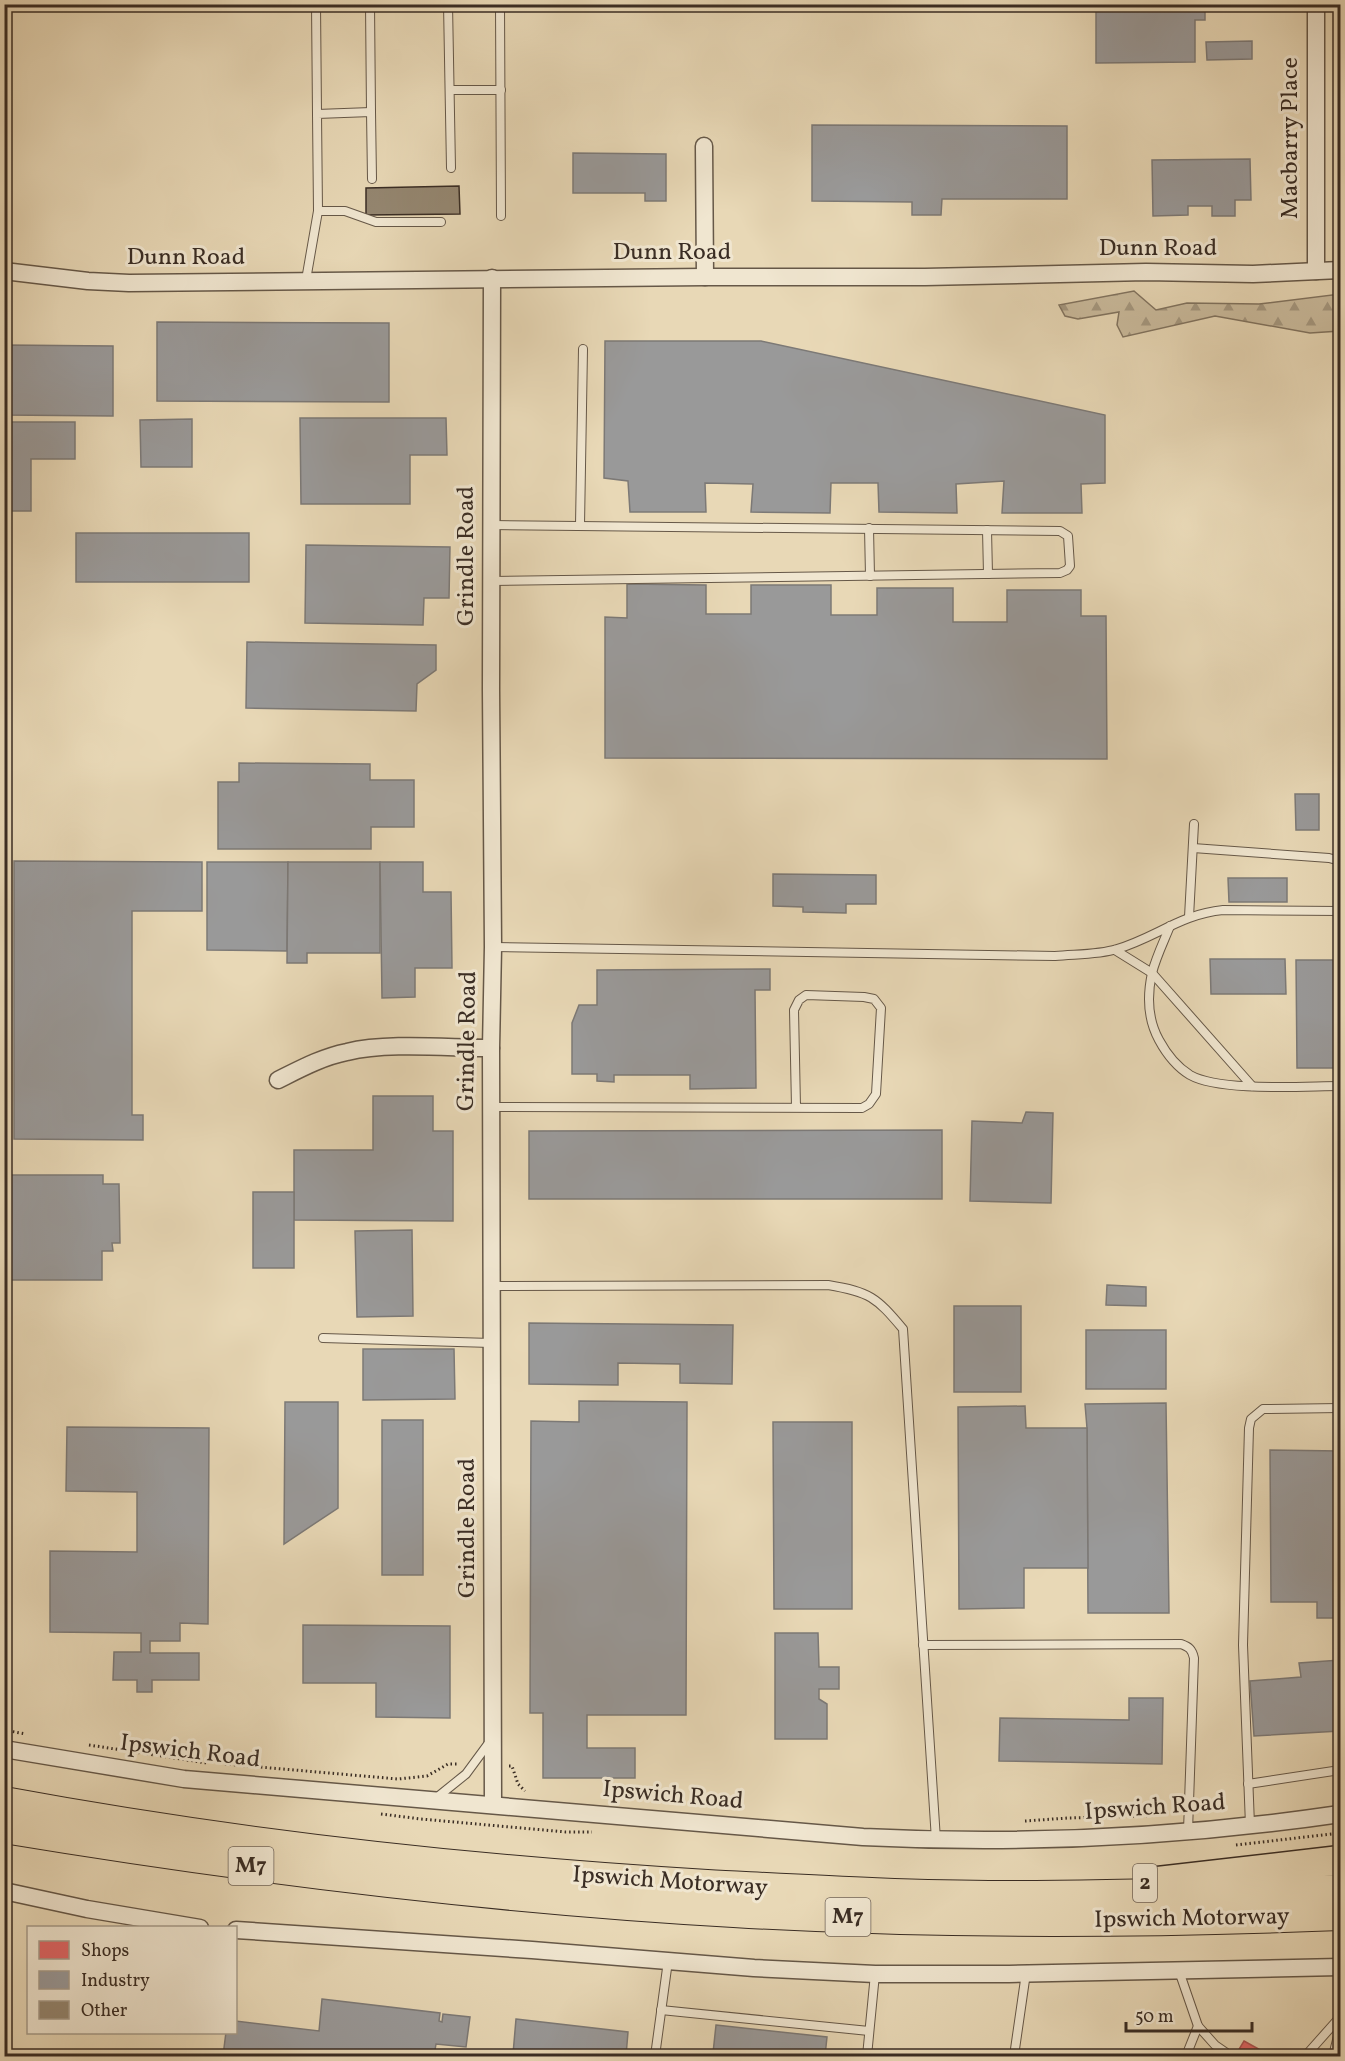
<svg xmlns="http://www.w3.org/2000/svg" width="1345" height="2061" font-family="Vollkorn,serif">
  <defs>
    <pattern id="forest-firs" width="22" height="20" patternUnits="userSpaceOnUse" patternTransform="scale(1.5)"><rect width="22" height="20" fill="#cabb9d"/><path d="M5 1l3.5 6h-7zM16 11l3.5 6h-7z" fill="#a59880"/></pattern>
  </defs>
  <rect width="100%" height="100%" fill="#e8d8b6"/>
  <filter id="stains"><feTurbulence type="fractalNoise" baseFrequency=".00333" numOctaves="4"/><feColorMatrix values="0 0 0 0 .2 0 0 0 0 .09 0 0 0 0 .02 0 0 0 .5 -.17"/></filter>
  <radialGradient id="worn" r=".72"><stop offset=".6" stop-color="#630" stop-opacity="0"/><stop offset="1" stop-color="#630" stop-opacity=".3"/></radialGradient>
  <polygon fill="url(#forest-firs)" stroke="#827460" stroke-width="1.5" points="1134,291 1156,310 1187,303 1259,304 1340,294 1340,331 1310,333 1215,316 1123,337 1117,325 1119,312 1078,319 1065,316 1059,305"/>
  <polygon fill="#e06666" stroke="#ae5552" stroke-width="1.5" points="1244,2041 1264,2052 1261,2056 1235,2056"/>
  <g fill="#999" stroke="#7c7976" stroke-width="1.5">
    <polygon points="572,4 642,4 642,6 572,7"/>
    <polygon points="1096,4 1205,4 1205,20 1195,20 1195,62 1096,63"/>
    <polygon points="1252,41 1252,59 1207,60 1206,42"/>
    <polygon points="812,125 1067,126 1067,199 942,199 941,215 912,215 912,202 812,201"/>
    <polygon points="573,153 666,154 666,201 645,201 645,193 573,193"/>
    <polygon points="1250,159 1251,200 1235,200 1235,216 1212,216 1212,206 1188,206 1188,215 1153,216 1152,160"/>
    <polygon points="157,322 389,323 389,402 157,401"/>
    <polygon points="605,341 761,341 1105,415 1105,483 1081,484 1082,513 1002,513 1004,481 956,484 957,513 879,512 878,483 831,483 830,513 751,512 753,484 705,483 706,512 630,512 628,481 604,478"/>
    <polygon points="4,345 113,346 113,416 4,415"/>
    <polygon points="300,418 446,418 447,455 410,455 410,504 301,504"/>
    <polygon points="192,419 192,467 141,467 140,420"/>
    <polygon points="4,422 75,422 75,459 31,459 31,511 4,511"/>
    <rect x="76" y="533" width="173" height="49"/>
    <polygon points="306,545 450,547 449,598 424,598 423,625 305,623"/>
    <polygon points="627,584 706,585 706,614 751,614 751,585 831,585 831,615 877,615 877,588 953,588 953,622 1007,622 1007,590 1081,590 1081,616 1106,616 1107,759 605,758 605,617 627,618"/>
    <polygon points="247,642 436,645 436,670 417,684 416,711 246,708"/>
    <polygon points="239,763 370,764 370,780 414,780 414,827 371,827 371,849 218,849 218,782 239,782"/>
    <polygon points="1295,794 1319,794 1319,830 1296,830"/>
    <polygon points="14,861 202,862 202,911 132,911 132,1115 143,1115 143,1140 14,1139"/>
    <polygon points="207,862 288,862 287,951 207,950"/>
    <polygon points="288,862 380,862 380,953 307,953 307,963 287,963"/>
    <polygon points="380,862 423,862 423,892 451,892 452,968 415,968 415,997 382,998"/>
    <polygon points="773,874 876,875 876,904 846,904 846,913 803,912 803,907 773,906"/>
    <polygon points="1228,878 1287,878 1287,902 1229,902"/>
    <polygon points="1210,959 1285,959 1286,994 1211,994"/>
    <polygon points="1296,960 1340,960 1340,1068 1297,1068"/>
    <polygon points="770,969 770,990 755,990 756,1088 690,1089 690,1075 614,1075 614,1082 597,1081 597,1074 572,1074 572,1023 579,1005 597,1005 597,970"/>
    <polygon points="373,1096 433,1096 433,1131 453,1131 453,1221 294,1220 294,1150 373,1150"/>
    <polygon points="1026,1112 1053,1113 1051,1203 970,1201 972,1121 1022,1123"/>
    <polygon points="942,1130 942,1199 529,1199 529,1131"/>
    <polygon points="10,1175 103,1175 103,1184 119,1184 120,1243 112,1243 113,1251 102,1251 102,1280 10,1280"/>
    <rect x="253" y="1192" width="41" height="76"/>
    <polygon points="412,1230 413,1316 357,1317 355,1231"/>
    <polygon points="1107,1285 1146,1287 1146,1306 1106,1305"/>
    <rect x="954" y="1306" width="67" height="86"/>
    <polygon points="529,1323 733,1325 732,1384 680,1383 680,1364 618,1363 618,1385 529,1384"/>
    <rect x="1086" y="1330" width="80" height="59"/>
    <polygon points="363,1349 454,1349 455,1399 363,1400"/>
    <polygon points="579,1401 687,1402 686,1715 587,1715 587,1748 635,1748 635,1778 543,1778 543,1713 530,1713 531,1421 579,1422"/>
    <polygon points="285,1402 338,1402 338,1508 284,1544"/>
    <polygon points="1166,1403 1169,1613 1088,1613 1087,1428 1085,1404"/>
    <polygon points="1025,1406 1026,1428 1087,1428 1088,1568 1024,1568 1024,1608 959,1609 958,1407"/>
    <rect x="382" y="1420" width="41" height="155"/>
    <polygon points="773,1422 852,1422 852,1609 774,1609"/>
    <polygon points="67,1427 209,1428 208,1624 180,1623 180,1641 150,1641 150,1653 199,1653 199,1680 152,1680 152,1692 137,1692 137,1680 113,1680 114,1652 141,1652 141,1633 50,1632 50,1551 137,1552 137,1492 66,1491"/>
    <polygon points="1270,1450 1340,1451 1340,1618 1317,1618 1317,1602 1271,1602"/>
    <polygon points="303,1625 450,1626 450,1718 376,1717 376,1683 303,1683"/>
    <polygon points="775,1633 818,1633 819,1667 839,1667 839,1689 819,1689 819,1699 827,1704 827,1739 775,1739"/>
    <polygon points="1340,1660 1340,1731 1254,1736 1250,1681 1301,1677 1299,1663"/>
    <polygon points="1129,1698 1163,1698 1162,1764 999,1761 1000,1718 1129,1720"/>
    <polygon points="322,1999 440,2013 439,2021 442,2022 443,2014 470,2017 466,2047 436,2044 434,2056 223,2056 226,2032 236,2032 236,2021 319,2031"/>
    <polygon points="516,2019 628,2032 626,2056 532,2056 513,2054"/>
    <polygon points="716,2025 827,2037 825,2056 689,2056 690,2051 713,2053"/>
  </g>
  <polygon fill="#948670" stroke="#3a2d24" stroke-width="1.5" points="459,186 460,214 366,215 366,188"/>
  <g fill="none" stroke-linecap="round" stroke-linejoin="round">
    <defs>
      <g id="service">
        <polyline points="316,4 317,114"/>
        <polyline points="370,4 371,112"/>
        <polyline points="448,4 451,168"/>
        <polyline points="500,4 501,216"/>
        <polyline points="450,90 501,90"/>
        <polyline points="318,211 345,211 376,222 441,222"/>
        <polyline points="306,280 318,211 317,114 371,112 372,179"/>
        <polyline points="491,525 1060,531 1068,536 1070,566 1067,570 1060,573 492,581"/>
        <polyline points="580,525 583,349"/>
        <polyline points="869,528 870,576"/>
        <polyline points="987,530 988,574"/>
        <polyline points="1193,848 1329,858 1340,861"/>
        <polyline points="1189,917 1194,824"/>
        <path d="M1170,926c-6,15 -14,31 -18,47 -5,23 -4,47 7,67 7,13 18,27 31,35 30,17 114,11 150,11"/>
        <path d="M493,947l562,9c20,-2 43,-1 62,-7 38,-11 64,-35 106,-39l117,1"/>
        <polyline points="1115,950 1152,973 1252,1086"/>
        <polyline points="491,1107 862,1108 869,1104 876,1094 881,1008 874,999 864,997 806,995 799,1000 794,1010 796,1107"/>
        <path d="M492,1286l336,-1c42,7 48,12 75,44l33,511"/>
        <polyline points="323,1338 491,1343"/>
        <path d="M923,1645l258,-1c8,3 11,5 13,14l-6,173"/>
        <polyline points="1248,1784 1340,1770"/>
        <polyline points="435,1799 466,1774 491,1740"/>
        <polyline points="1250,1825 1243,1645 1249,1428 1251,1419 1263,1409 1340,1408"/>
        <polyline points="1179,1971 1198,2026 1215,2045 1231,2056"/>
        <polyline points="661,2010 869,2031"/>
        <polyline points="655,2056 668,1961"/>
        <polyline points="867,2056 875,1974"/>
        <polyline points="1014,2056 1026,1973"/>
        <polyline points="1186,2056 1198,2026"/>
        <polyline points="1303,2056 1308,2053 1340,2017"/>
        <polyline points="1333,2056 1340,2028"/>
      </g>
      <g id="minor">
        <polyline points="704,146 705,277"/>
        <polyline points="4,271 88,281 129,283 705,277 925,277 1146,272 1253,274 1340,270"/>
        <polyline points="1316,271 1316,4"/>
        <polyline points="492,278 491,690 493,947 491,1048 493,1805"/>
        <path d="M278,1080c22,-11 44,-23 69,-28 41,-10 101,-4 144,-4"/>
        <path d="M4,1749l180,30 679,58c159,8 320,0 477,-23"/>
        <polyline points="4,1891 87,1909 200,1928"/>
        <polyline points="236,1930 532,1950 754,1968 875,1974 1009,1974 1340,1967"/>
      </g>
      <polyline id="trunk" points="1149,1882 1340,1860"/>
      <g id="motorway">
        <path d="M4,1802c232,43 468,69 703,83 99,5 198,11 296,11 113,0 225,-4 337,-6"/>
        <path d="M4,1828c242,40 485,70 730,84 202,12 404,11 606,3"/>
      </g>
    </defs>
    <use href="#service" stroke="#665848" stroke-width="10"/>
    <use href="#minor" stroke="#665848" stroke-width="19"/>
    <use href="#trunk" stroke="#3a2d24" stroke-width="31"/>
    <use href="#motorway" stroke="#3a2d24" stroke-width="32"/>
    <g stroke="#3a2d24" stroke-width="3" stroke-dasharray="1.5 3" stroke-linecap="butt">
      <polyline points="4,1730 26,1734"/>
      <polyline points="89,1745 207,1763"/>
      <polyline points="225,1764 398,1779 427,1776 448,1764 458,1764"/>
      <polyline points="509,1766 512,1766 518,1784 525,1791"/>
      <polyline points="381,1814 421,1819 566,1832 592,1832"/>
      <polyline points="1025,1821 1068,1818 1147,1816"/>
      <polyline points="1236,1845 1340,1833"/>
    </g>
    <use href="#service" stroke="#f0e6d0" stroke-width="8"/>
    <use href="#minor" stroke="#f0e6d0" stroke-width="16"/>
    <use href="#trunk" stroke="#e8d8b6" stroke-width="28"/>
    <use href="#motorway" stroke="#e8d8b6" stroke-width="30"/>
  </g>
  <g text-anchor="middle" dominant-baseline="central" stroke-width="6" stroke-linejoin="round" paint-order="stroke">
    <g fill="#f0e6d0" stroke="#716458" stroke-width="1.5">
      <rect x="228.5" y="1847" width="45" height="38" rx="4.5"/>
      <rect x="1133" y="1864" width="24" height="38" rx="4.5"/>
      <rect x="825.5" y="1898" width="45" height="38" rx="4.5"/>
    </g>
    <g font-size="22" font-weight="bold" fill="#3a2d24">
      <text x="251" y="1866">M7</text>
      <text x="1145" y="1883">2</text>
      <text x="848" y="1917">M7</text>
    </g>
    <g font-size="24" fill="#3a2d24" stroke="#f0e6d0">
      <text transform="translate(1291 138) rotate(-90)">Macbarry Place</text>
      <text x="1158" y="249">Dunn Road</text>
      <text x="672" y="253">Dunn Road</text>
      <text x="186" y="258">Dunn Road</text>
      <text transform="translate(467 556) rotate(-90)">Grindle Road</text>
      <text transform="translate(468 1041) rotate(-89)">Grindle Road</text>
      <text transform="translate(468 1528) rotate(-90)">Grindle Road</text>
      <text transform="translate(190 1752) rotate(7)">Ipswich Road</text>
      <text transform="translate(673 1796) rotate(5)">Ipswich Road</text>
      <text transform="translate(1155 1808) rotate(-4)">Ipswich Road</text>
      <text transform="translate(670 1882) rotate(4)">Ipswich Motorway</text>
      <text transform="translate(1192 1919) rotate(-1)">Ipswich Motorway</text>
    </g>
  </g>
  <rect width="1345" height="2061" fill="none" stroke="#e8d8b6" stroke-width="24"/>
  <rect x="6" y="6" width="1333" height="2049" fill="none" stroke="#3a2d24" stroke-width="3"/>
  <rect x="12" y="12" width="1321" height="2037" fill="none" stroke="#3a2d24" stroke-width="1.5"/>
  <rect x="27" y="1926" width="210" height="108" fill="#f0e6d0" stroke="#a79c8b" stroke-width="1.5"/>
  <rect x="39" y="1941" width="30" height="18" fill="#e06666" stroke="#a79c8b" stroke-width="1.5"/>
  <text x="81" y="1956" font-size="18" fill="#3a2d24">Shops</text>
  <rect x="39" y="1971" width="30" height="18" fill="#999999" stroke="#a79c8b" stroke-width="1.5"/>
  <text x="81" y="1986" font-size="18" fill="#3a2d24">Industry</text>
  <rect x="39" y="2001" width="30" height="18" fill="#948670" stroke="#a79c8b" stroke-width="1.5"/>
  <text x="81" y="2016" font-size="18" fill="#3a2d24">Other</text>
  <path d="M1126 2022v9h126v-9" fill="none" stroke="#3a2d24" stroke-width="3"/>
  <text x="1135" y="2022" font-size="18" fill="#3a2d24" stroke="#f0e6d0" stroke-width="4.5" paint-order="stroke">50 m</text>
  <rect width="100%" height="100%" filter="url(#stains)"/>
  <rect width="100%" height="100%" fill="url(#worn)"/>
</svg>
